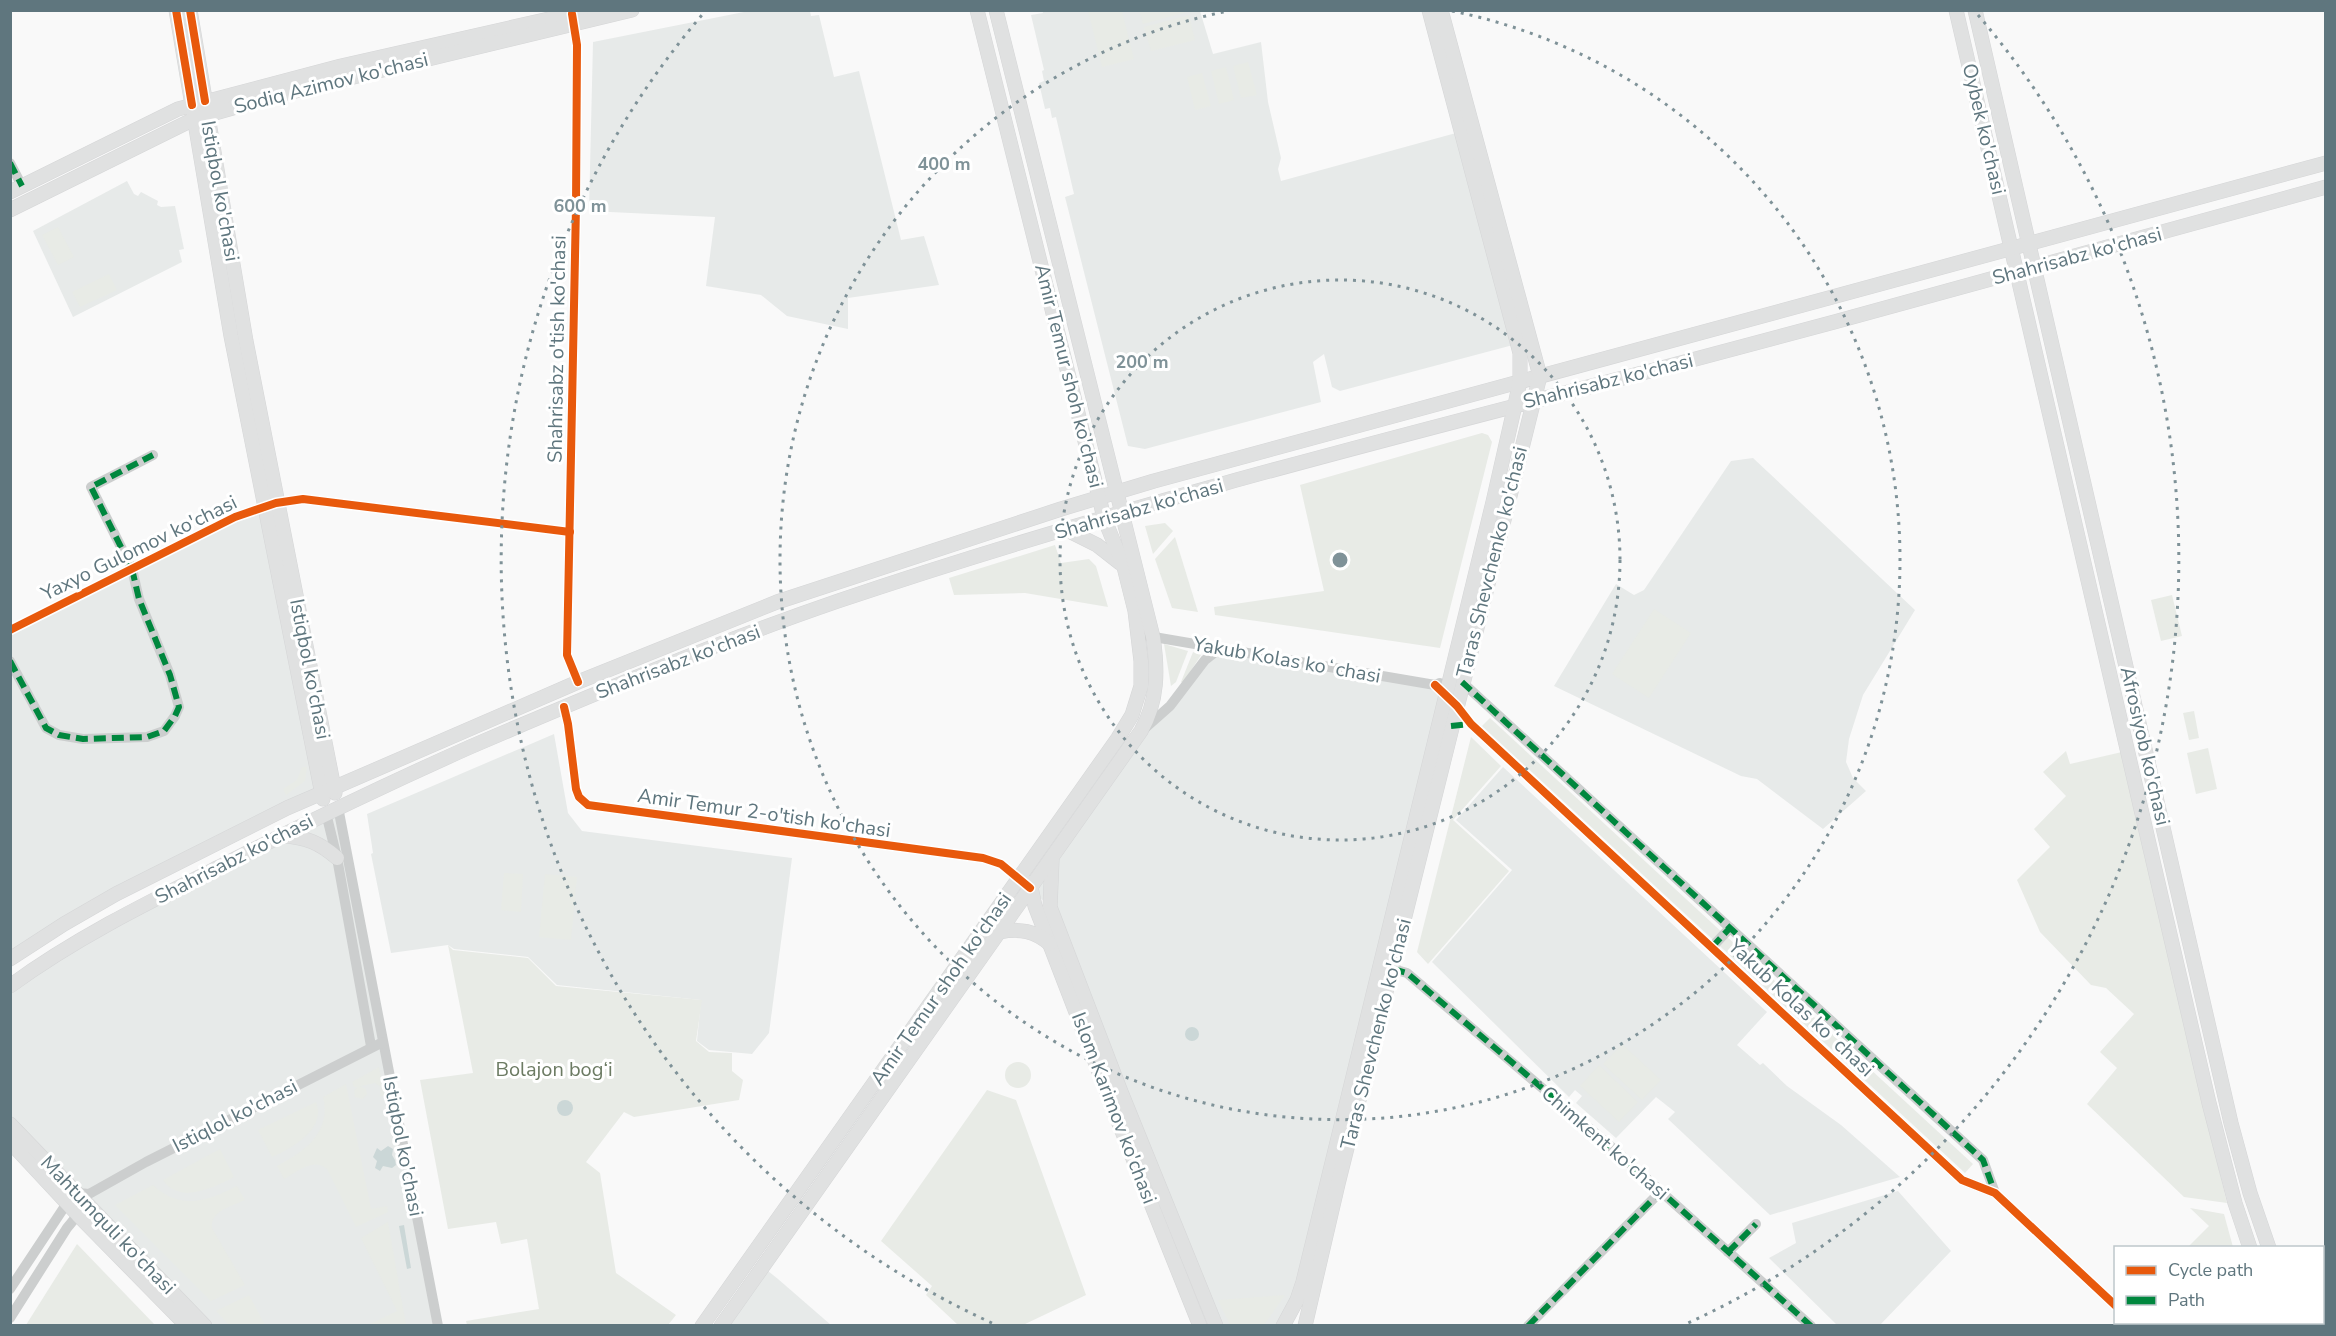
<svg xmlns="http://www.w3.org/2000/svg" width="2336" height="1336" font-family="'Nunito Sans',sans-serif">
  <rect width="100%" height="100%" fill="#f9f9f9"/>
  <g fill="#e7eae9">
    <polygon points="754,10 810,11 811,16 819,15 834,77 859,71 901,240 924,236 939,285 848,298 848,329 787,316 761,295 706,286 715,217 589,211 593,42"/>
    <polygon points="1042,10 1200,11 1213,54 1261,42 1268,102 1281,158 1278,169 1281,181 1456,133 1513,345 1340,391 1332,387 1324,354 1313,362 1321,402 1145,449 1128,446 1065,197 1074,194 1056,117 1052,118 1050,108 1045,109 1039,83 1044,81 1042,71 1044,70 1031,15 1043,13"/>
    <polygon points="127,181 134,194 138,196 141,192 158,201 157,205 161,207 175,206 184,249 179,250 182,262 73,317 33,231"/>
    <polygon points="1753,458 1915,610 1863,695 1849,739 1846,762 1853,778 1866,791 1823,829 1757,779 1741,776 1554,686 1616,584 1634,595 1644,590 1731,461"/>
    <polygon points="264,507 321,793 116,894 11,959 11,630"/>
    <polygon points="1219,649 1435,685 1446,694 1303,1282 1283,1325 1216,1325 1050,907 1030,888 1141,731"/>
    <polygon points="554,734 568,813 582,831 792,858 769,1033 752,1054 709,1050 697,1041 701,1000 557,985 528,957 454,949 448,945 391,953 371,854 373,853 367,814"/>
    <polygon points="1503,767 1767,1012 1737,1045 1760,1065 1763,1063 1787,1086 1841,1125 1900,1177 1770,1215 1668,1119 1675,1112 1656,1097 1616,1138 1576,1103 1582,1096 1575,1090 1569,1097 1432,962 1512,870 1456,820"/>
    <polygon points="338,807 438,1325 205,1325 11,1124 10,986 24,976"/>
    <polygon points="1898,1191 1951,1251 1880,1325 1837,1325 1769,1258 1796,1243 1792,1223"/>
    <polygon points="763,1267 778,1279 831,1325 721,1326"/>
  </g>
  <g fill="#e8ebe6">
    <polygon points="1088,11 1122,11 1134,59 1102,67"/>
    <polygon points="1187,11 1187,12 1143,24 1139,11"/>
    <polygon points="1189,15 1195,40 1151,51 1144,27"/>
    <polygon points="1248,62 1257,95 1241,98 1233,66"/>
    <polygon points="1226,67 1234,100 1219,104 1211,71"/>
    <polygon points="1202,73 1211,106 1195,110 1187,77"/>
    <polygon points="58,227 74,257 58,265 42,235"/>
    <polygon points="109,274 117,290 80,307 72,292"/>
    <polygon points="1482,433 1488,435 1492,442 1440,648 1215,615 1214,607 1324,591 1300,485"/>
    <polygon points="1165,523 1173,531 1153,554 1145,526"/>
    <polygon points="1175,537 1198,612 1172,608 1155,559"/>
    <polygon points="1055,545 1061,563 1089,559 1096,566 1108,607 1025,593 954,595 949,578"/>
    <polygon points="2172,595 2182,636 2161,641 2151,600"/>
    <polygon points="1654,609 1691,633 1649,698 1612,674"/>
    <polygon points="1164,644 1188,651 1176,682 1171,686"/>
    <polygon points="1193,652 1201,655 1183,683 1181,682"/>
    <polygon points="2194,711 2199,738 2189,740 2183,713"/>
    <polygon points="1490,718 1973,1164 1965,1173 1482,726"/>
    <polygon points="1471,737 1501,766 1453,820 1509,871 1428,964 1417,952"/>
    <polygon points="2208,748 2217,789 2196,794 2187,753"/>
    <polygon points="2066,751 2070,764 2122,752 2201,1096 2227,1203 2184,1197 2087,1104 2117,1068 2100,1052 2134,1014 2106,988 2091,985 2040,932 2017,880 2050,847 2034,829 2066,796 2043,772"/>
    <polygon points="302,767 307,767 305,781 286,795 283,789 297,780"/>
    <polygon points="504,873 523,874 521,912 501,910"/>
    <polygon points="545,874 577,877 571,940 539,937"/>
    <polygon points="448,945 453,950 528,958 556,986 702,1000 696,1041 709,1052 732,1053 732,1071 743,1080 739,1100 634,1117 624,1112 586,1162 600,1173 616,1273 676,1315 668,1325 467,1325 466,1321 539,1309 527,1239 501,1244 496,1222 448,1229 420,1080 473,1073"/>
    <polygon points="1622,1044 1661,1080 1642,1100 1603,1064"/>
    <circle cx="1018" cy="1075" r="13"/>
    <polygon points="1599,1065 1638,1102 1619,1122 1580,1086"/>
    <polygon points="379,1067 385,1096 380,1096 381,1087 375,1083 360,1086 366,1089 367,1094 363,1099 355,1097 354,1091 357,1087 354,1087 352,1082"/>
    <path d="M346,1084l25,125 16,-3 1,6 -32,15 -29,-58c-14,-12 -30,3 -43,10l-7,-13c27,-14 55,-34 46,-69z"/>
    <polygon points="987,1090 1016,1100 1086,1295 1023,1325 958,1325 926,1295 932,1286 881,1241"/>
    <path d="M316,1102c11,27 -24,46 -44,55l-14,-27z"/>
    <path d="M220,1149l14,28c-19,10 -55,28 -71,3z"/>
    <path d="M153,1185c28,26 55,16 84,1l8,14c-13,6 -35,11 -33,28l33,57 -34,16 -96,-96z"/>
    <polygon points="2190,1208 2224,1214 2233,1247 2188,1247 2209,1226"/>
    <polygon points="388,1222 406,1325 368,1325 397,1311 361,1238"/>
    <polygon points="77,1244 155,1325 26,1325"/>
    <polygon points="249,1295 265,1325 229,1325 216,1311"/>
    <polygon points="1285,1295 1264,1325 1230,1325 1218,1300"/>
    <polygon points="2271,1322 2273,1325 2164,1326 2161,1323"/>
  </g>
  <g fill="#cbd7d7">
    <circle cx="1192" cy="1034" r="7"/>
    <circle cx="565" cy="1108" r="8"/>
    <polygon points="388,1146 393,1149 392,1155 395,1160 396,1165 392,1168 383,1166 380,1171 375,1168 377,1161 373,1157 377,1148 381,1151"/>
    <polygon points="404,1225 411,1268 407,1269 399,1226"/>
  </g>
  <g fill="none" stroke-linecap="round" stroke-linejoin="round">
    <defs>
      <g id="major">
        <polyline points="176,10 231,336 323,799"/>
        <polyline points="190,10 246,341 335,793"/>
        <polyline points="1956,10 2209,1103 2235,1203 2250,1248"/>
        <polyline points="1975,10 2231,1123 2250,1193 2269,1248"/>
        <polyline points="10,192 178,109 341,66 589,10"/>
        <polyline points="10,210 194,119 279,95 632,10"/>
        <polyline points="1067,530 1097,545 1120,563"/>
        <path d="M283,836c23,1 37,7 54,22"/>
        <polyline points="1052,860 1050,907 1121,1092 1216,1326"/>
        <polyline points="1030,883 1035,906 1116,1116 1200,1326"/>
        <path d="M1000,932c20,-4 35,-1 50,12"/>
        <polyline points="10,959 64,924 116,894 287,808 578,682 777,602 1061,509 1154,481 2326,163"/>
        <path d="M10,986c67,-49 141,-85 215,-122 81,-41 162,-80 245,-117 121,-52 243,-103 368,-146 269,-91 545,-161 820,-232 223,-59 445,-120 668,-182"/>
        <polyline points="10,1124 205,1326"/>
        <polyline points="10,1142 78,1215 187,1326"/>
        <polyline points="2285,1322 2287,1326"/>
        <polyline points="2307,1322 2309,1326"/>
        <polyline points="702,1326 1118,738 1132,715 1141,686 1141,661 1135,611 1124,567 1104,518 1099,497 977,10"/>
        <path d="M721,1326l420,-595c17,-30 17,-61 12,-94l-157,-627"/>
        <polyline points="1283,1326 1297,1300 1303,1282 1493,502 1515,405 1520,381 1520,353 1429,10"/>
        <polyline points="1305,1326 1338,1184 1540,376 1441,10"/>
      </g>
    </defs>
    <use href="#major" stroke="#d5d6d7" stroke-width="15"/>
    <g stroke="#cccece" stroke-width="10">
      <polyline points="573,18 577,45 576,206 567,655 578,682"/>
      <polyline points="10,163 22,186"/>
      <polyline points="10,630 235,517 276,503 303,499 570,532"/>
      <polyline points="1148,636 1435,685 1440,683"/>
      <polyline points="10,661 46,728 59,735 83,739 147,737 164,731 175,716 179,707 170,675 139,599 132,569 91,487 153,455"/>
      <polyline points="1462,682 1983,1160 1995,1193"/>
      <polyline points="1435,685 1457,706 1471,724 1962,1180 1995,1193 2116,1306"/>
      <polyline points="564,707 568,724 576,789 579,797 588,805 983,858 1001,864 1023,882"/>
      <polyline points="1144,729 1170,706 1205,660 1219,649"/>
      <polyline points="338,807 438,1326"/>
      <polyline points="326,813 337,858 371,1046"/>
      <polyline points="1712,947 1730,928"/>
      <polyline points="1393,969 1407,973 1608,1144 1811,1326"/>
      <polyline points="1728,1252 1756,1224"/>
      <polyline points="10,1289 67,1203 78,1193 89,1194 146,1162 383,1042"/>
      <polyline points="10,1318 67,1228 81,1211"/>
      <polyline points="2133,1322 2136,1326"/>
      <polyline points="1528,1326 1661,1191"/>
    </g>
    <use href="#major" stroke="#e0e1e1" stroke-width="14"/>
    <g stroke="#00873e" stroke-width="6" stroke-dasharray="12 6" stroke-linecap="butt">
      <polyline points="10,163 22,186"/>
      <polyline points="10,661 46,728 59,735 83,739 147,737 164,731 175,716 179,707 170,675 139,599 132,569 91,487 153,455"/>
      <polyline points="1462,682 1983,1160 1995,1193"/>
      <polyline points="1451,726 1471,724"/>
      <polyline points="1712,947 1730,928"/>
      <polyline points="1393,969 1407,973 1608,1144 1811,1326"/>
      <polyline points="1728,1252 1756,1224"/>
      <polyline points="2133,1322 2136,1326"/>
      <polyline points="1528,1326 1661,1191"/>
    </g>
    <defs>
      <g id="cycleway">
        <polyline points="176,10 192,105"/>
        <polyline points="190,10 205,101"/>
        <polyline points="572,14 577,45 576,206 567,655 578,682"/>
        <polyline points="10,630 235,517 276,503 303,499 570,532"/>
        <polyline points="1435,685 1457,706 1471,724 1962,1180 1995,1193 2116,1306"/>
        <polyline points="564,707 568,724 576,789 579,797 588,805 983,858 1001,864 1030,888"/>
      </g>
    </defs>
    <use href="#cycleway" stroke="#fff" stroke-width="11"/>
    <use href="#cycleway" stroke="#e8590c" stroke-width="8"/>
  </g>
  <g fill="none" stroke="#7f9298" stroke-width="3" stroke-dasharray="3 6">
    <circle cx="1340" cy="560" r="280"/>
    <path d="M1452 11A560 560 0 1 1 1228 11"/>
    <path d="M992 1323A839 839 0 0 1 702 15M1978 15A839 839 0 0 1 1688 1323"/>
  </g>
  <g text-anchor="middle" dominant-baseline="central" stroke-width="6" stroke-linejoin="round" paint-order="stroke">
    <g font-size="20" fill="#5f767e" stroke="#fff">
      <text transform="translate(331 83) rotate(-14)">Sodiq Azimov ko'chasi</text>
      <text transform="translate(1984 129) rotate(77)">Oybek ko'chasi</text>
      <text transform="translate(220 191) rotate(80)">Istiqbol ko'chasi</text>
      <text transform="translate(2077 256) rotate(-15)">Shahrisabz ko'chasi</text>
      <text transform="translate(557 349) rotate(-89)">Shahrisabz o'tish ko'chasi</text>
      <text transform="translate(1069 376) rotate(76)">Amir Temur shoh ko'chasi</text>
      <text transform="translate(1608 381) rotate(-14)">Shahrisabz ko'chasi</text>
      <text transform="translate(1139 509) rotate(-16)">Shahrisabz ko'chasi</text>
      <text transform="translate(139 548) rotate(-26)">Yaxyo Gulomov ko'chasi</text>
      <text transform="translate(1492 562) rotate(-76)">Taras Shevchenko ko'chasi</text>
      <text transform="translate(1287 660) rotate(10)">Yakub Kolas koʻchasi</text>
      <text transform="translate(678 662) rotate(-21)">Shahrisabz ko'chasi</text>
      <text transform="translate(310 669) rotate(79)">Istiqbol ko'chasi</text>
      <text transform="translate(2145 746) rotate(77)">Afrosiyob ko'chasi</text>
      <text transform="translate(764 813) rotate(8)">Amir Temur 2-o'tish ko'chasi</text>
      <text transform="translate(234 859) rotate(-27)">Shahrisabz ko'chasi</text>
      <text transform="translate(941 989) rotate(-55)">Amir Temur shoh ko'chasi</text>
      <text transform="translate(1801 1008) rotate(43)">Yakub Kolas koʻchasi</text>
      <text transform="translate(1376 1034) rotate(-76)">Taras Shevchenko ko'chasi</text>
      <text transform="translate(1114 1108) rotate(69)">Islom Karimov ko'chasi</text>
      <text transform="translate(235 1116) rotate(-27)">Istiqlol ko'chasi</text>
      <text transform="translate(1605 1143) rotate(41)">Chimkent ko'chasi</text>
      <text transform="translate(403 1146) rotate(79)">Istiqbol ko'chasi</text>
      <text transform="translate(108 1225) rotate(46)">Mahtumquli ko'chasi</text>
    </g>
    <g font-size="20" fill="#6c7b63" stroke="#fff">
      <text x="554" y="1069">Bolajon bog‘i</text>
    </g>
  </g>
  <circle cx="1340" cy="560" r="9" fill="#7f9298" stroke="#fff" stroke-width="3"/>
  <g font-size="18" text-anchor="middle" font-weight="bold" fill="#7f9298" stroke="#fff" stroke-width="6" stroke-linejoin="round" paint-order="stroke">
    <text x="944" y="170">400 m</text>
    <text x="580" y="212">600 m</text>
    <text x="1142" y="368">200 m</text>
  </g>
  <rect width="2336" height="1336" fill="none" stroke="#5f767e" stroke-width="24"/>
  <rect x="2114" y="1246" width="210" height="78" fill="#ffffff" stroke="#bfc8cb" stroke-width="1.5"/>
  <rect x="2126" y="1266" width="30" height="9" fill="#e8590c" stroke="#bfc8cb" stroke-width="1.5"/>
  <text x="2168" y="1276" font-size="18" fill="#5f767e">Cycle path</text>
  <rect x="2126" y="1296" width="30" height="9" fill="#00873e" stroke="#bfc8cb" stroke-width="1.5"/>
  <text x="2168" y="1306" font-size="18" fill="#5f767e">Path</text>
</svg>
